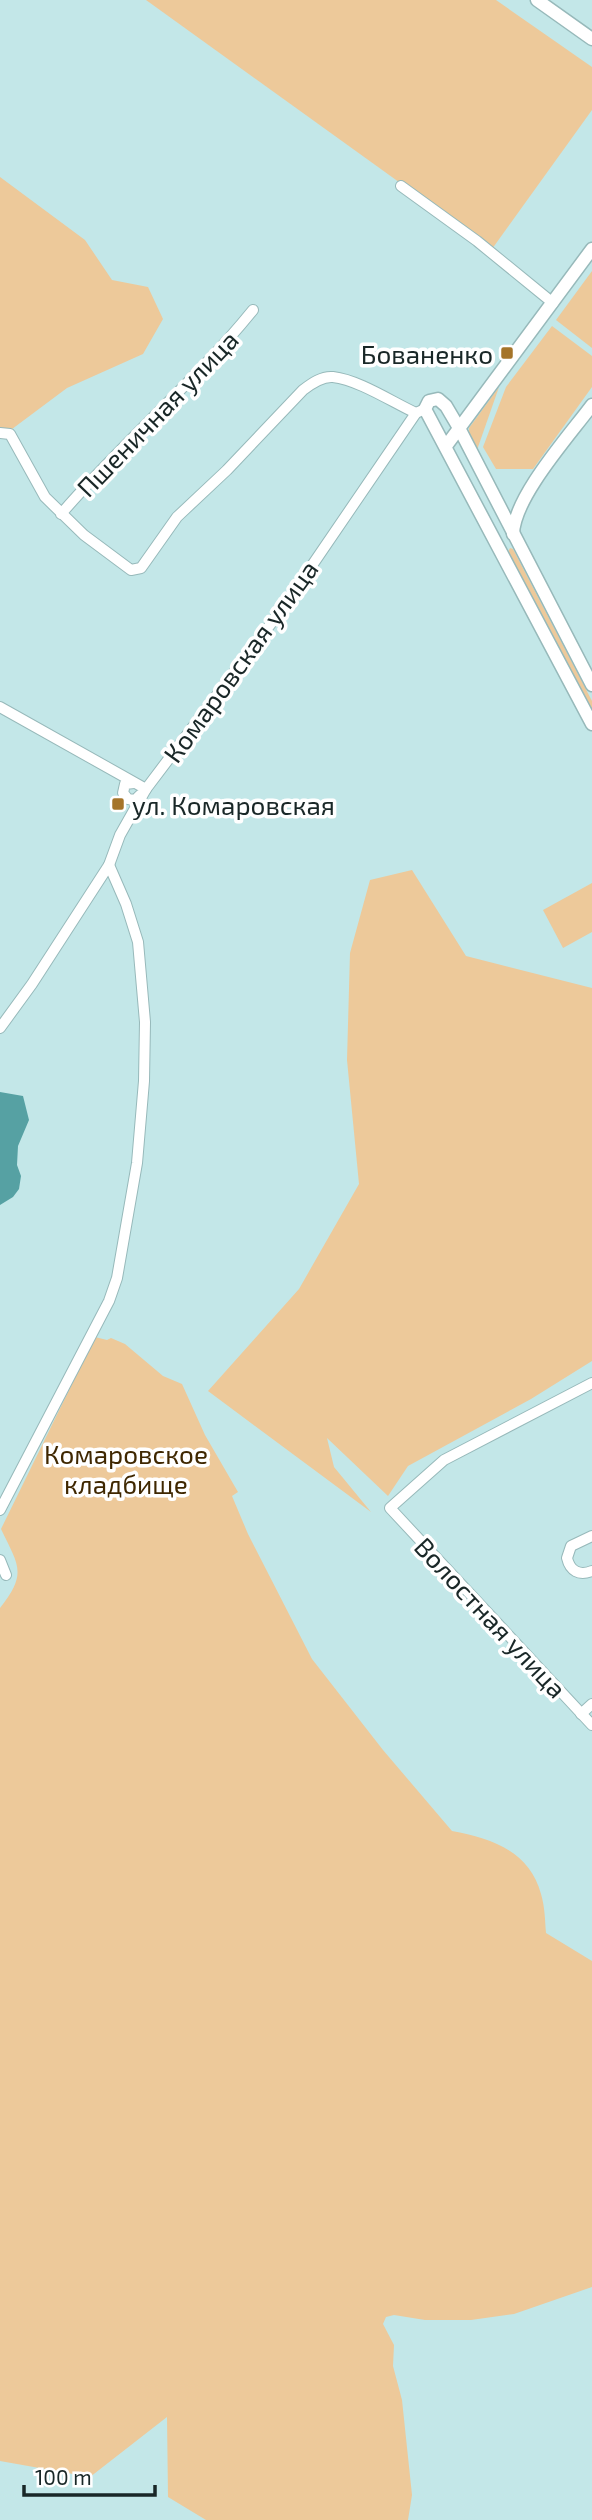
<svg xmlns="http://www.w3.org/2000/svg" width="592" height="2520" font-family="'Exo 2',sans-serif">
  <rect width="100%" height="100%" fill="#c3e7e8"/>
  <g fill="#edc99a">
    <polygon points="146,0 496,0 592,67 592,110 492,249"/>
    <polygon points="0,177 85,240 112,280 148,287 163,319 143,354 67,388 0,438"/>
    <polygon points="592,271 592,348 556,320"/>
    <polygon points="552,326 592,356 592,387 533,469 496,469 483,447 506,387"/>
    <polygon points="499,387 477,450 469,434 469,428"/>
    <polygon points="510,548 513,549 592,701 592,713 508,552"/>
    <polygon points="412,870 466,956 592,988 592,1361 531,1399 408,1466 388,1496 327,1438 334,1467 371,1512 208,1391 299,1289 359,1184 347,1060 350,953 370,880"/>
    <polygon points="592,883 592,932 563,948 543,910"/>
    <path d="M95,1337l12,3 4,-2 14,6 38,32 19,8 23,51 33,57 -6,4 16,38 64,125 71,91 69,81c40,7 78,21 89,63 4,13 4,27 5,39l46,28v326l-78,27 -43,6h-46l-31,-5 -8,2 -3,7 11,21 -1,21 9,34 10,95 -4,25h-202l-38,-23 -1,-80 -77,60 -90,-16v-853c28,-35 18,-43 1,-79z"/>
  </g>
  <polygon fill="#56a1a3" points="0,1092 23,1096 29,1120 18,1146 17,1165 21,1176 19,1189 13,1197 0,1205"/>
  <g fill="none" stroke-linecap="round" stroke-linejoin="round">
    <defs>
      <g id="minor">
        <polyline points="401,186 477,241 553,303"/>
        <path d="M0,433l10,1 35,63 39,38 47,35 10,-2 36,-51 50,-47 76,-80c9,-7 19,-14 30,-13 26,3 59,25 83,36"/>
        <path d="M61,514c61,-71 133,-131 192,-204"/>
        <polyline points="0,707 146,789"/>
        <polyline points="134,783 125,784 123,793 128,799 135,800 140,795"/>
        <polyline points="0,1028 32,984 109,865 120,835 146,789 285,605 416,413 425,409"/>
        <polyline points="592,1383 444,1460 390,1508 592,1725"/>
        <polyline points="0,1510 109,1301 117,1278 137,1163 144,1081 145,1022 138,942 126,904 109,865"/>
        <path d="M592,1536l-21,10 -4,12c3,13 12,18 25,13"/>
        <polyline points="0,1560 6,1575"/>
        <polyline points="581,1714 592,1704"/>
      </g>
      <g id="tertiary">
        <polyline points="537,0 592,39"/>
        <polyline points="446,446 592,249"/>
        <path d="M513,534c1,-37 56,-98 79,-129"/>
        <polyline points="592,685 459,428 446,406 438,399 429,401 425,409 592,724"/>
      </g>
    </defs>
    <use href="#minor" stroke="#97b9ba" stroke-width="12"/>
    <use href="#tertiary" stroke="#97b9ba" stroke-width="15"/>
    <use href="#minor" stroke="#fff" stroke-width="10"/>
    <use href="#tertiary" stroke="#fff" stroke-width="12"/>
  </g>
  <g fill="#a57429" stroke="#fff" stroke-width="2.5">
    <rect x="500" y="346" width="14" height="14" rx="3.5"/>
    <rect x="111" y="797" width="14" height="14" rx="3.5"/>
  </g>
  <g text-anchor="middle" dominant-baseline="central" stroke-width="7" stroke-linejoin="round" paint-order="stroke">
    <g font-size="26" fill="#192727" stroke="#fff" text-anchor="end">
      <text x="493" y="353">Бованенко</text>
      <text x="132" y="804" text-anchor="start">ул. Комаровская</text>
    </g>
    <g font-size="26" fill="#192727" stroke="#fff">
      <text transform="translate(157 413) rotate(-46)">Пшеничная улица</text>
      <text transform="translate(240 661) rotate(-54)">Комаровская улица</text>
      <text transform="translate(491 1617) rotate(47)">Волостная улица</text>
    </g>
    <g font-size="26" fill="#3f2700" stroke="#fff">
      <text x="126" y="1453">Комаровское<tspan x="126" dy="30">кладбище</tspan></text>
    </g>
  </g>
  <path d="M24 2485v10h131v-10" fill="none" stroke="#192727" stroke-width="3.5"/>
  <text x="35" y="2485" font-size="21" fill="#192727" stroke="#ffffff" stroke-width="5" paint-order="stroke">100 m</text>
</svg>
